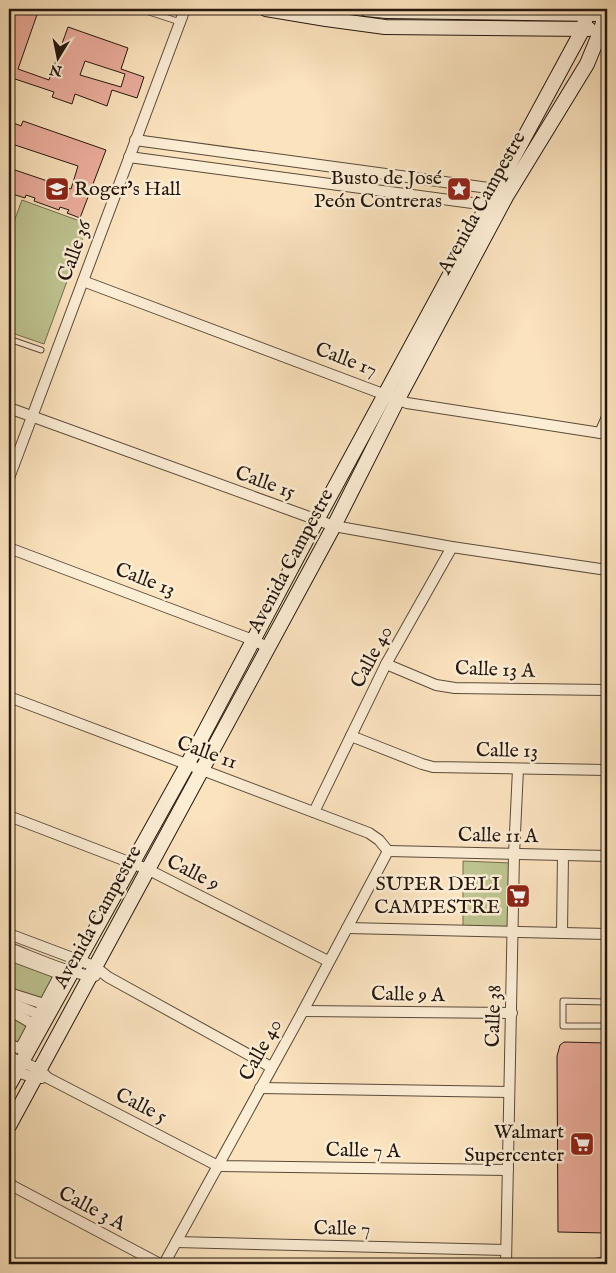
<svg xmlns="http://www.w3.org/2000/svg" width="616" height="1273" font-family="'IM FELL English',serif">
  <rect width="100%" height="100%" fill="#fbe3be"/>
  <filter id="stains"><feTurbulence type="fractalNoise" baseFrequency=".004" numOctaves="4"/><feColorMatrix values="0 0 0 0 .2 0 0 0 0 .09 0 0 0 0 .02 0 0 0 .5 -.17"/></filter>
  <radialGradient id="worn" r=".72"><stop offset=".6" stop-color="#630" stop-opacity="0"/><stop offset="1" stop-color="#630" stop-opacity=".3"/></radialGradient>
  <g fill="#bec491" stroke="#716e50">
    <polygon points="22,200 88,224 44,344 9,332 9,235"/>
    <polygon points="463,861 511,863 509,928 463,927"/>
    <polygon points="9,953 63,973 22,1054 9,1049"/>
  </g>
  <g fill="#ecae9d" stroke="#24170f" fill-rule="evenodd">
    <path d="M13,9h26l-21,60 31,11 19,-53 60,21 -7,21 23,8 -7,21 -25,-8 -5,16 -32,-12 -3,10 -20,-7 2,-5 -45,-15v-55zM85,61l40,13 -4,13 -41,-12z"/>
    <polygon points="9,121 21,126 23,121 106,150 80,218 67,213 69,210 60,207 59,210 34,201 35,198 26,195 25,198 9,193 9,168 71,189 78,166 9,143"/>
    <polygon points="564,1042 607,1043 607,1233 558,1232 557,1056 560,1045"/>
  </g>
  <g fill="none" stroke-linecap="round" stroke-linejoin="round">
    <defs>
      <g id="lane">
        <polyline points="140,9 180,22"/>
        <polyline points="9,339 41,350"/>
        <polyline points="607,1002 563,1001 563,1026 607,1026"/>
        <polyline points="584,1264 607,1259"/>
      </g>
      <g id="street">
        <polyline points="135,140 496,189 502,192"/>
        <polyline points="129,157 487,205 491,208"/>
        <polyline points="83,281 407,403 607,434"/>
        <polyline points="9,408 334,526 452,547 607,570"/>
        <polyline points="600,433 607,417"/>
        <polyline points="9,478 185,9"/>
        <polyline points="9,548 253,640 267,647"/>
        <polyline points="386,664 436,685 455,688 607,690"/>
        <polyline points="9,697 369,833 379,840 388,851"/>
        <polyline points="351,736 422,764 433,767 607,770"/>
        <polyline points="314,812 386,664 452,547"/>
        <polyline points="9,816 147,869 328,961"/>
        <polyline points="388,851 607,856"/>
        <polyline points="347,928 607,934"/>
        <polyline points="562,933 563,855"/>
        <polyline points="9,934 94,966 108,977 271,1067"/>
        <path d="M9,948c22,8 65,28 86,28"/>
        <polyline points="9,955 60,974 20,1049 9,1044"/>
        <polyline points="9,993 44,1004"/>
        <polyline points="9,1002 38,1014"/>
        <polyline points="9,1010 33,1024"/>
        <polyline points="303,1011 512,1013"/>
        <polyline points="9,1057 39,1069 48,1078 218,1166 508,1170"/>
        <polyline points="9,1069 35,1078 42,1078"/>
        <polyline points="260,1088 509,1092"/>
        <polyline points="9,1184 160,1264"/>
        <polyline points="176,1242 506,1250"/>
        <polyline points="164,1264 303,1011 388,851"/>
        <polyline points="506,1264 514,854 518,769"/>
      </g>
      <g id="secondary">
        <polyline points="266,9 326,19 385,27 589,29"/>
        <polyline points="366,9 386,11 597,14"/>
        <polyline points="9,1085 187,765 317,520 583,29 587,13"/>
        <polyline points="9,1126 334,526 398,399 507,195 587,64 601,30 605,14"/>
      </g>
    </defs>
    <use href="#lane" stroke="#5a4a3b" stroke-width="7"/>
    <use href="#street" stroke="#5a4a3b" stroke-width="12"/>
    <use href="#secondary" stroke="#24170f" stroke-width="16"/>
    <use href="#lane" stroke="#fcedd5" stroke-width="5"/>
    <use href="#street" stroke="#fcedd5" stroke-width="10"/>
    <use href="#secondary" stroke="#fcedd5" stroke-width="14"/>
  </g>
  <defs>
    <symbol id="school-square" viewBox="-11 -11 22 22"><rect x="-9" y="-9" width="18" height="18" rx="4" fill="#8f2418" stroke="#fcedd5"/><path d="M0-5L7-2L0 1L-7-2ZM-4 1L0 2.5L4 1V4Q0 6-4 4Z" fill="#fff"/></symbol>
    <symbol id="sight-square" viewBox="-11 -11 22 22"><rect x="-9" y="-9" width="18" height="18" rx="4" fill="#8f2418" stroke="#fcedd5"/><path d="M0-6L1.8-2.2L6-1.7L2.9 1.2L3.7 5.4L0 3.3L-3.7 5.4L-2.9 1.2L-6-1.7L-1.8-2.2Z" fill="#fff"/></symbol>
    <symbol id="supermarket-square" viewBox="-11 -11 22 22"><rect x="-9" y="-9" width="18" height="18" rx="4" fill="#8f2418" stroke="#fcedd5"/><path d="M-6-5.5h2.5l.6 2H6L4.5 2H-2.5L-4.4-4H-6ZM-1.5 3.2a1.3 1.3 0 1 0 .1 0ZM3 3.2a1.3 1.3 0 1 0 .1 0Z" fill="#fff"/></symbol>
  </defs>
  <g fill-rule="evenodd">
    <use href="#school-square" x="43" y="175" width="28" height="28"/>
    <use href="#sight-square" x="445" y="175" width="28" height="28"/>
    <use href="#supermarket-square" x="504" y="882" width="28" height="28"/>
    <use href="#supermarket-square" x="568" y="1130" width="28" height="28"/>
  </g>
  <g text-anchor="middle" dominant-baseline="central" stroke-width="5" stroke-linejoin="round" paint-order="stroke">
    <g font-size="20" fill="#24170f" stroke="#fcedd5" text-anchor="end">
      <text x="442" y="178">Busto de José<tspan x="442" dy="23">Peón Contreras</tspan></text>
      <text x="74" y="189" text-anchor="start">Roger's Hall</text>
      <text x="500" y="884">SUPER DELI<tspan x="500" dy="23">CAMPESTRE</tspan></text>
      <text x="564" y="1132">Walmart<tspan x="564" dy="23">Supercenter</tspan></text>
    </g>
    <g font-size="20" fill="#24170f" stroke="#fcedd5">
      <text transform="translate(482 203) rotate(-61)">Avenida Campestre</text>
      <text transform="translate(75 251) rotate(-70)">Calle 36</text>
      <text transform="translate(346 360) rotate(21)">Calle 17</text>
      <text transform="translate(265 483) rotate(20)">Calle 15</text>
      <text transform="translate(291 561) rotate(-62)">Avenida Campestre</text>
      <text transform="translate(145 580) rotate(21)">Calle 13</text>
      <text transform="translate(372 657) rotate(-62)">Calle 40</text>
      <text transform="translate(495 670) rotate(2)">Calle 13 A</text>
      <text transform="translate(507 751) rotate(1)">Calle 13</text>
      <text transform="translate(207 753) rotate(20)">Calle 11</text>
      <text transform="translate(498 836) rotate(1)">Calle 11 A</text>
      <text transform="translate(193 873) rotate(27)">Calle 9</text>
      <text transform="translate(98 917) rotate(-61)">Avenida Campestre</text>
      <text transform="translate(408 995) rotate(1)">Calle 9 A</text>
      <text transform="translate(494 1016) rotate(-88)">Calle 38</text>
      <text transform="translate(261 1050) rotate(-61)">Calle 40</text>
      <text transform="translate(141 1106) rotate(27)">Calle 5</text>
      <text transform="translate(363 1151) rotate(1)">Calle 7 A</text>
      <text transform="translate(92 1209) rotate(28)">Calle 3 A</text>
      <text transform="translate(342 1229) rotate(1)">Calle 7</text>
    </g>
  </g>
  <rect width="616" height="1273" fill="none" stroke="#fbe3be" stroke-width="30"/>
  <rect x="10" y="10" width="596" height="1253" fill="none" stroke="#24170f" stroke-width="2.5"/>
  <rect x="15" y="15" width="586" height="1243" fill="none" stroke="#24170f"/>
  <g transform="translate(58 58) rotate(190)" stroke="#fcedd5" stroke-width="4" paint-order="stroke">
  <path d="M0-4L9 19L0 12L-9 19Z" fill="#24170f"/>
  <text y="-8" font-size="14" font-weight="bold" text-anchor="middle" fill="#24170f">N</text>
  </g>
  <rect width="100%" height="100%" filter="url(#stains)"/>
  <rect width="100%" height="100%" fill="url(#worn)"/>
</svg>
